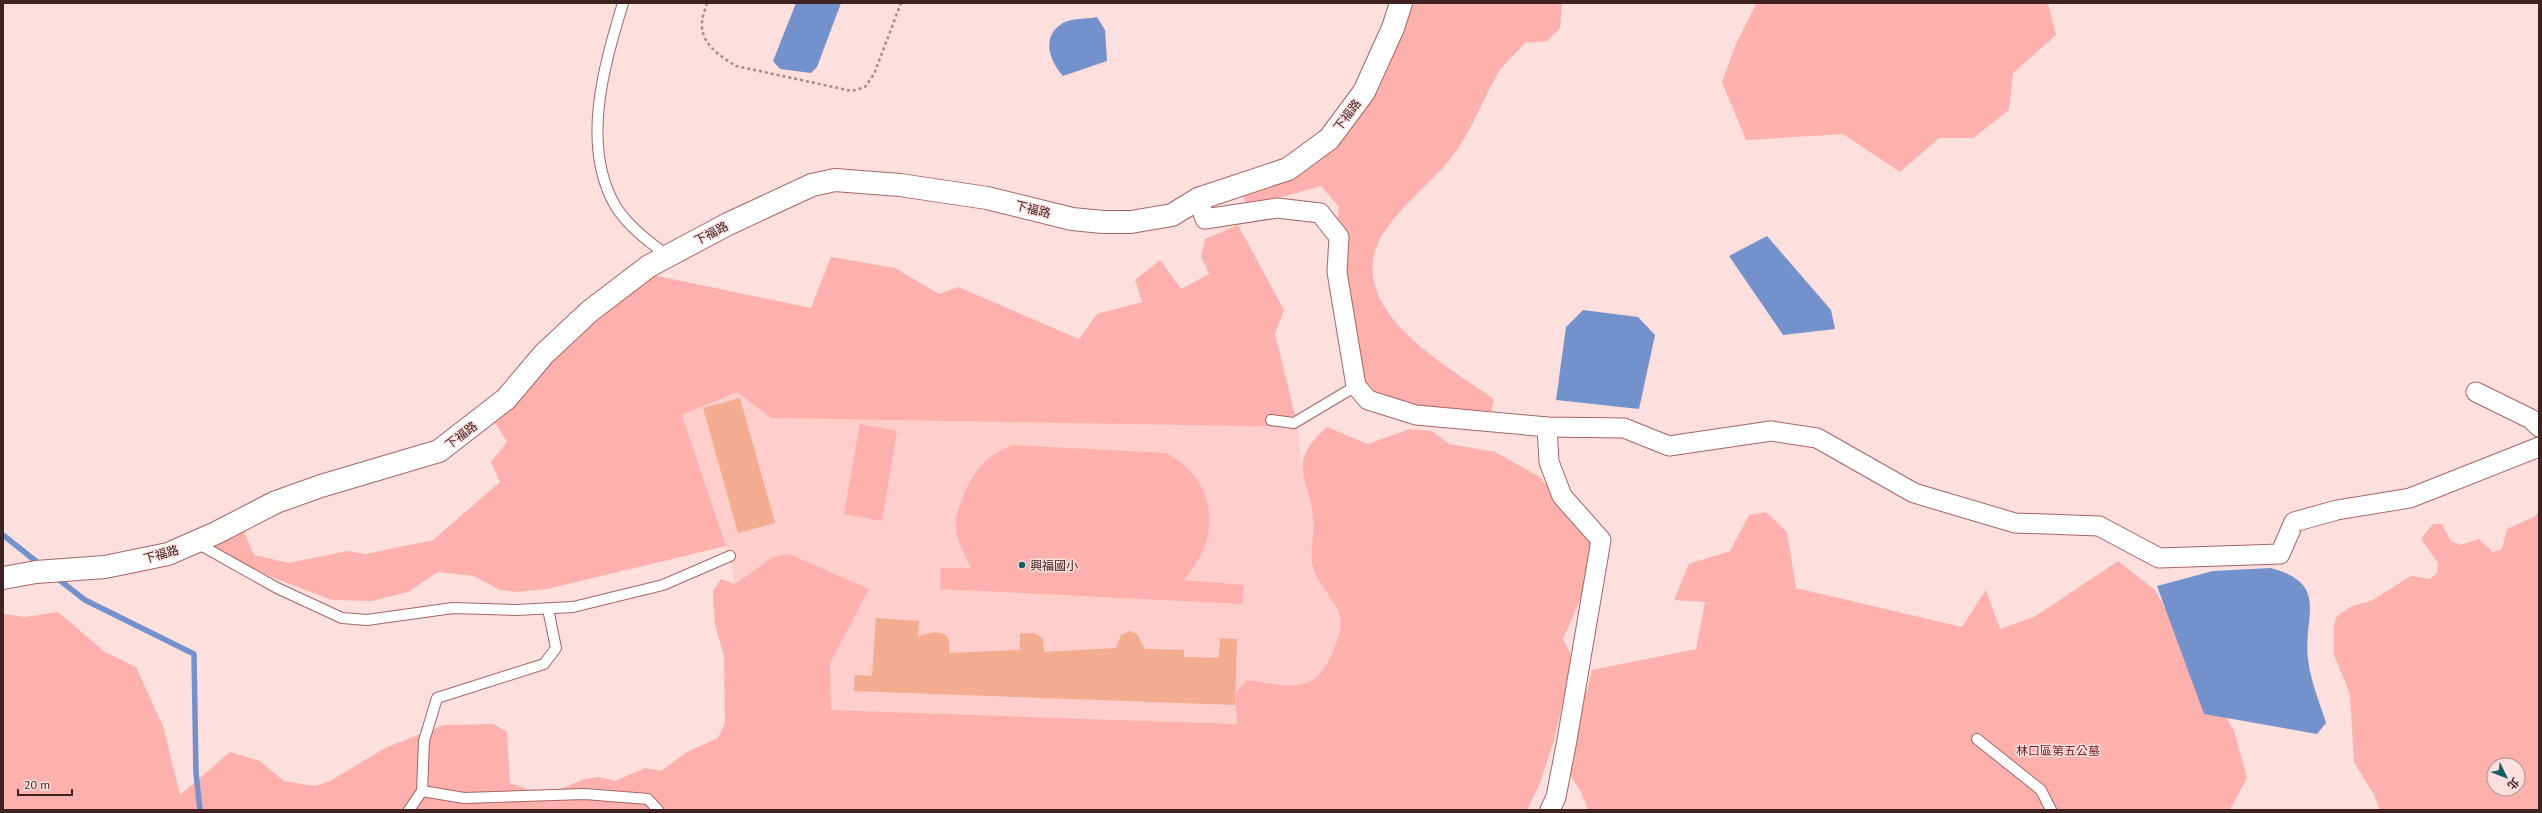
<svg xmlns="http://www.w3.org/2000/svg" width="2542" height="813" font-family="'PT Sans','Noto Sans TC',sans-serif">
  <rect width="100%" height="100%" fill="#fddfdd"/>
  <polygon fill="#ffceca" points="737,392 771,418 1298,427 1301,461 1313,518 1312,563 1340,615 1338,639 1328,664 1313,682 1298,686 1247,680 1235,693 1237,724 831,710 760,739 730,556 682,415"/>
  <g fill="#feb1ac" fill-rule="evenodd">
    <path d="M1398,3h164l-2,25 -13,13 -22,2c-8,9 -18,18 -25,27 -16,26 -26,55 -43,80 -20,29 -51,50 -71,79 -52,75 59,136 108,170l-5,22 -118,-15 -39,-137 7,-62 -18,-21 -72,20 -8,-11 32,-8 47,-33z"/>
    <polygon points="1759,3 2048,3 2056,35 2013,73 2009,110 1973,138 1939,138 1900,172 1843,134 1746,140 1722,82 1736,44 1756,4"/>
    <polygon points="1238,225 1284,310 1275,334 1298,427 771,418 737,392 682,415 726,546 547,589 517,592 500,590 474,576 438,572 408,592 372,601 332,600 240,565 210,542 242,527 254,555 289,563 347,551 366,554 433,540 500,482 491,462 507,442 486,408 648,274 811,308 831,257 895,268 939,294 958,287 1079,339 1097,314 1142,302 1135,280 1160,260 1181,289 1209,274 1201,256 1205,239"/>
    <polygon points="860,424 897,431 882,521 844,514"/>
    <path d="M1327,427l41,17 42,-15 22,2 17,13 46,8 43,24 48,48 8,22 -1,25 -30,68 10,20 -19,81 -14,43 -13,27h-1524v-196l22,3 33,-5 47,40 31,15 27,59 17,69 50,-43 30,9 24,20 31,5 15,-5 55,-33 59,-23 49,-1 14,8 3,51 28,10 16,-1 30,-13 16,-2 15,4 30,-13 16,3 26,-19 31,-14 7,-15 -1,-67 -9,-31 -2,-34 8,-12 14,5 38,-27 16,-3 80,35 -39,74 1,47 406,14 -2,-31 12,-13c43,5 68,18 87,-31 4,-9 9,-26 5,-36 -6,-15 -25,-35 -27,-51 -2,-14 3,-30 1,-45 -6,-45 -26,-54 14,-90z"/>
    <path d="M1012,445l154,8c34,17 51,51 40,90 -4,14 -14,25 -22,37l60,5 -2,19 -302,-15 1,-21h30c-5,-12 -15,-28 -15,-41 -1,-9 3,-19 6,-27 10,-27 23,-44 50,-55z"/>
    <path d="M2539,510v300h-159l-6,-15 -20,-33 -4,-68 -16,-39v-30l3,-9 15,-10 19,-5 40,-25 19,3 7,-6 1,-10 -17,-24 12,-15h9l9,17 9,4 19,-6 14,13 9,-3 5,-20 27,-12zM2494,765h24v24h-24z"/>
    <polygon points="1766,512 1787,532 1796,588 1962,627 1986,590 2000,629 2034,617 2118,561 2155,590 2234,731 2247,778 2230,810 1588,810 1581,792 1566,769 1592,670 1696,649 1705,602 1674,600 1689,564 1730,551 1749,515"/>
  </g>
  <g fill="#7391cb">
    <polygon points="796,3 841,3 817,67 811,73 780,69 773,61"/>
    <path d="M1097,17l8,13 2,31 -44,15c-14,-16 -22,-40 0,-53 8,-5 25,-4 34,-6z"/>
    <polygon points="1767,236 1831,310 1835,329 1783,335 1729,256"/>
    <polygon points="1583,310 1638,317 1655,335 1639,409 1556,400 1566,327"/>
    <path d="M2271,568c59,16 32,47 37,91 2,21 12,44 18,64l-9,11 -113,-20 -47,-128 56,-15z"/>
  </g>
  <g fill="none" stroke-linecap="round" stroke-linejoin="round">
    <g stroke="#7391cb" stroke-width="5.5">
      <polyline points="3,535 37,562"/>
      <polyline points="58,579 85,600 194,654 196,773 200,810"/>
    </g>
  </g>
  <g fill="#f3ac8f">
    <polygon points="740,398 775,523 738,533 703,408"/>
    <polygon points="876,618 919,621 918,636 935,632 945,634 949,640 949,653 1020,650 1020,634 1034,633 1043,639 1044,652 1116,648 1121,635 1130,631 1137,634 1145,649 1184,650 1184,657 1219,658 1220,638 1237,639 1235,705 854,691 855,675 872,676"/>
  </g>
  <g fill="none" stroke-linecap="round" stroke-linejoin="round">
    <defs>
      <g id="service">
        <path d="M623,3c-19,63 -43,143 -7,204 12,19 33,35 51,48"/>
        <polyline points="1271,420 1294,423 1356,386"/>
        <polyline points="195,542 277,588 342,618 367,620 453,608 516,610 573,607 663,585 730,556"/>
        <polyline points="1977,739 2041,790 2051,810"/>
        <polyline points="422,791 464,798 585,794 648,799 658,810"/>
        <polyline points="409,810 422,791 424,741 437,698 544,664 556,648 548,609"/>
      </g>
      <g id="minor">
        <polyline points="1198,199 1205,219 1277,208 1320,213 1339,237 1337,272 1356,386 1368,400 1416,415 1547,427 1624,428 1669,446 1771,431 1817,438 1914,493 2015,523 2099,526 2159,558 2280,554 2294,522 2337,510 2410,498 2539,447"/>
        <polyline points="2476,392 2531,419 2539,427"/>
        <polyline points="1547,427 1549,462 1562,496 1601,540 1567,740 1556,797 1550,810"/>
      </g>
      <polyline id="secondary" points="3,578 36,572 105,567 168,554 216,533 276,502 321,486 439,451 506,399 544,354 590,311 649,266 728,224 812,185 835,180 900,185 987,198 1072,219 1103,222 1131,222 1172,215 1198,199 1288,169 1329,139 1364,92 1393,28 1401,3"/>
    </defs>
    <use href="#service" stroke="#a66663" stroke-width="12"/>
    <use href="#minor" stroke="#a66663" stroke-width="21"/>
    <use href="#secondary" stroke="#a66663" stroke-width="24"/>
    <path stroke="#a68a88" stroke-width="2.5" stroke-dasharray="3 3" stroke-linecap="butt" d="M707,3c-2,7 -5,14 -5,21 -1,20 19,33 34,42l116,25 13,-4 9,-13 27,-71"/>
    <use href="#service" stroke="#fff" stroke-width="10"/>
    <use href="#minor" stroke="#fff" stroke-width="19"/>
    <use href="#secondary" stroke="#fff" stroke-width="22"/>
  </g>
  <circle fill="#126268" stroke="#fddfdd" stroke-width="1.5" cx="1022" cy="565" r="4"/>
  <g text-anchor="middle" dominant-baseline="central" stroke-width="3" stroke-linejoin="round" paint-order="stroke">
    <g font-size="12" fill="#3d2221" stroke="#fddfdd">
      <text transform="translate(1347 115) rotate(-53)">下福路</text>
      <text transform="translate(1033 209) rotate(14)">下福路</text>
      <text transform="translate(711 233) rotate(-27)">下福路</text>
      <text transform="translate(461 435) rotate(-37)">下福路</text>
      <text transform="translate(161 554) rotate(-16)">下福路</text>
    </g>
    <g font-size="12" fill="#3d2221" stroke="#fddfdd" text-anchor="start">
      <text x="1030" y="565">興福國小</text>
    </g>
    <g font-size="12" fill="#731a1f" stroke="#fddfdd">
      <text x="2058" y="750">林口區第五公墓</text>
    </g>
  </g>
  <rect width="2542" height="813" fill="none" stroke="#3d2221" stroke-width="8"/>
  <g transform="translate(2506 777) rotate(133)"><circle r="19" fill="#fddfdd" stroke="#b09392"/>
  <path d="M0-3L7 15L0 10L-7 15Z" fill="#126268"/>
  <text y="-6" font-size="11" font-weight="bold" text-anchor="middle" fill="#3d2221">北</text>
  </g>
  <path d="M18 789v6h54v-6" fill="none" stroke="#3d2221" stroke-width="2"/>
  <text x="24" y="789" font-size="12" fill="#3d2221" stroke="#fddfdd" stroke-width="3" paint-order="stroke">20 m</text>
</svg>
